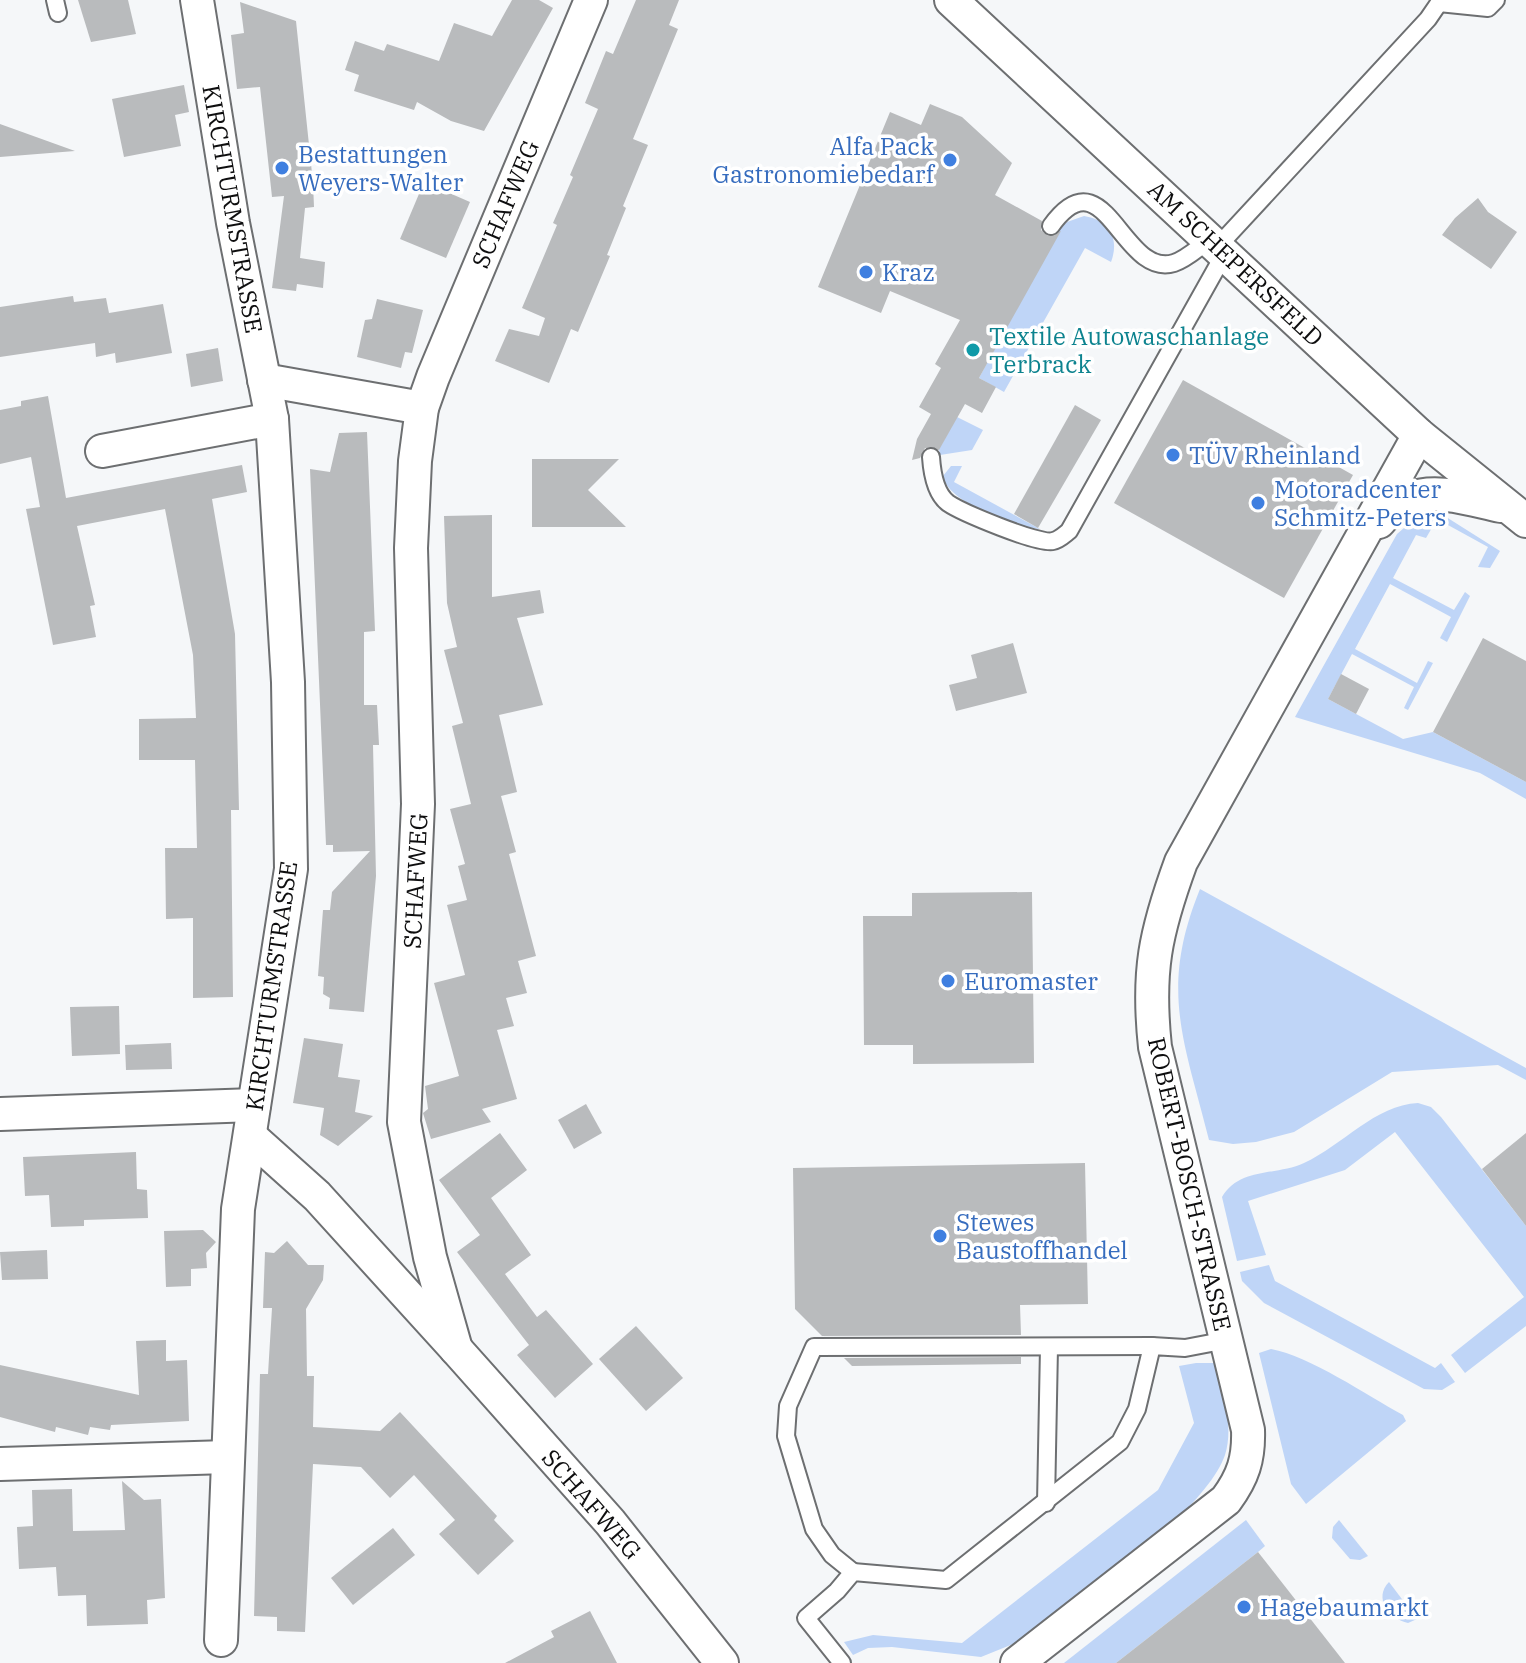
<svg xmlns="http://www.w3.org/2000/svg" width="1526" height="1663" font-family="'IBM Plex Serif',serif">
  <rect width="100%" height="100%" fill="#f5f7f9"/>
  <g fill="#bfd5f7">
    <path d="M1084,216c25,4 36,22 27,46l-26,-14 -81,144 -25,-14 80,-148 8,-8z"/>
    <polygon points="957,417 983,430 972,450 940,455 939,449"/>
    <path d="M951,466h11l-8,16 86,47c-26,-2 -93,-27 -97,-53z"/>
    <polygon points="1433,514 1443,515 1500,551 1490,568 1478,567 1488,547 1437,519 1426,538 1416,535 1393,578 1454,610 1465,592 1470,596 1447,642 1440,638 1451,617 1390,584 1355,649 1417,683 1428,661 1433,663 1408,710 1404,708 1414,687 1352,654 1328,699 1403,739 1433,732 1526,782 1526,799 1480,773 1295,717 1397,534 1411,522"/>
    <path d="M1200,889l326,179v12l-28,-15 -106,7 -98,60 -38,10 -23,2 -24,-4c-25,-100 -50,-150 -9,-251z"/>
    <path d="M1418,1103l13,4 10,10 85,109v100l-61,47 -14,-18 73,-58 -129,-165 -50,38 -97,31 18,54 -29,6 -15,-64c18,-30 54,-21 82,-34 39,-18 71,-58 114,-60z"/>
    <polygon points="1269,1265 1275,1281 1435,1368 1441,1363 1455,1382 1442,1390 1424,1389 1264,1303 1242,1281 1240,1272"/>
    <path d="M1271,1349c39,7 95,46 132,66l3,6 -100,83 -15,-20 -32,-131z"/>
    <path d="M1196,1363h21c6,28 17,64 8,92 -21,60 -149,144 -202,185l-42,17 -89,-10 -24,1 -15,7 -9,-13 29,-7 89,8 196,-153 36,-67 -15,-57z"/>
    <polygon points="1246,1520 1265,1546 1258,1552 1116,1663 1064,1663"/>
    <polygon points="1339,1520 1368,1556 1360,1560 1350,1559 1332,1538 1333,1527"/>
    <path d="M1389,1582l28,37 -9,4c-19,-4 -35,-25 -19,-41z"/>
  </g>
  <g fill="#b9bbbd">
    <polygon points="78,0 128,0 136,34 91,42"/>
    <polygon points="512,0 539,0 553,8 484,131 451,121 417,102 414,110 354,91 359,75 345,70 355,41 384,51 387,44 439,61 454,23 492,36"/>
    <polygon points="636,0 679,0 669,25 678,29 633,139 648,145 623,206 626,208 607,255 610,256 578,332 571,329 549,383 495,361 509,329 539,336 545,318 522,308 557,225 553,223 573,177 570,175 598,109 585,103 606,51 613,54"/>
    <polygon points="240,2 296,21 313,183 314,207 305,208 300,258 325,262 323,288 297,284 296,291 272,288 284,196 272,197 260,87 237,89 231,35 244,33"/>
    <polygon points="184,85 189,112 175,115 181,146 124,157 112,99"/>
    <polygon points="930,104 962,117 1012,163 995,195 1042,221 1041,230 1048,236 1061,231 979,378 996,387 982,413 965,404 939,450 925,448 920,458 912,460 917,439 931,414 919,407 941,368 935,364 960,320 890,291 881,313 818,287 890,112 921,125"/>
    <polygon points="0,124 75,151 0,157"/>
    <polygon points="424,182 470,202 446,258 400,239"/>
    <polygon points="1478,198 1488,212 1517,232 1491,269 1442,235 1455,218"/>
    <polygon points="73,296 74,302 106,298 109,313 163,304 172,353 116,363 115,353 96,357 95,343 0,357 0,307"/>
    <polygon points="377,299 423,310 412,353 405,352 401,368 357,357 365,320 372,319"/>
    <polygon points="218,348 223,381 191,387 186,354"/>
    <polygon points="1183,380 1353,475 1284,598 1114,503"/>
    <polygon points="48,396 66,498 242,465 247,492 212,499 235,634 239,810 231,810 233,997 193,998 193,918 166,919 165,848 197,848 195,760 139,760 139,719 196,718 193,655 165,509 77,526 95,605 90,606 96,637 53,645 26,509 40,507 31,457 0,464 0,410 21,406 21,401"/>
    <polygon points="1075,405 1101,420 1038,528 1014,514"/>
    <polygon points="367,432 375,631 364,632 364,705 377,705 379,745 373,745 376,876 364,1012 329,1009 330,998 323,994 324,977 318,976 323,910 330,910 332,892 370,851 333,852 333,845 326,845 310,469 330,472 339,433"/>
    <polygon points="532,459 619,459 588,490 626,527 532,527"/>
    <polygon points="492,515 492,597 540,590 544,613 517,618 543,705 499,715 517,792 501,796 516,852 509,854 536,956 518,961 527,993 506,998 514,1026 497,1030 517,1099 482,1109 491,1122 431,1139 423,1113 428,1109 425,1086 459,1076 434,983 465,975 447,905 467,900 458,866 465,864 450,809 471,804 452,726 463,723 444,650 457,647 447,603 444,516"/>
    <polygon points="1483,638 1526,661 1526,782 1433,732"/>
    <polygon points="1013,643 1027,693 956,711 949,685 977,678 971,655"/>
    <polygon points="1341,674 1369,689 1356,714 1328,699"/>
    <polygon points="1032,892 1034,1063 913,1064 913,1045 864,1045 863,916 912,916 912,893"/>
    <polygon points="119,1006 120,1054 72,1056 70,1007"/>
    <polygon points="304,1038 343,1044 338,1077 360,1080 355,1112 373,1116 338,1146 320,1135 324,1108 293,1103"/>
    <polygon points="171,1043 172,1069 126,1070 125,1045"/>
    <polygon points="586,1104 602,1133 574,1149 558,1120"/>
    <polygon points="500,1133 527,1170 491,1198 531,1255 505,1274 537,1317 546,1310 593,1364 555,1398 517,1355 529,1345 457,1252 480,1235 439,1180"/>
    <polygon points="1526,1133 1526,1226 1482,1169"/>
    <polygon points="136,1152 137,1189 147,1190 148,1218 84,1220 84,1226 51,1227 49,1195 25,1196 23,1157"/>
    <polygon points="1085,1163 1088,1304 1020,1305 1021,1335 822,1336 795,1309 793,1168"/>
    <polygon points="203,1230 216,1242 206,1253 207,1268 191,1269 191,1286 166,1287 164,1231"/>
    <polygon points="287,1241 308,1265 324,1265 323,1280 306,1309 307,1376 314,1376 313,1427 380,1431 400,1412 497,1516 494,1520 514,1541 478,1575 439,1534 455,1520 414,1475 390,1498 361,1467 313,1464 305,1632 277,1631 277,1617 254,1616 260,1374 268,1374 272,1308 263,1308 265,1252 274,1253"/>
    <polygon points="47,1250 48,1279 2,1280 0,1252"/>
    <polygon points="636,1326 683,1378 646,1411 599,1359"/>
    <polygon points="166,1340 166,1361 187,1360 189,1421 111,1425 110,1430 90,1427 88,1435 56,1427 55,1432 0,1417 0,1365 139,1395 136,1341"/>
    <polygon points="1021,1357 1021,1364 852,1366 844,1358"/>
    <polygon points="122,1481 144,1500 161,1499 165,1598 147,1600 148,1624 87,1626 86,1595 58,1596 56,1567 19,1569 17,1527 33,1526 32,1490 72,1489 73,1531 125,1530"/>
    <polygon points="393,1528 415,1555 353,1605 331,1578"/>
    <polygon points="1258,1552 1345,1663 1116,1663"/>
    <polygon points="590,1611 617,1663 505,1663 554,1637 551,1631"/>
  </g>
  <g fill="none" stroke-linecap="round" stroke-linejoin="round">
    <defs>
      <g id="service">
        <polyline points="55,0 58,13"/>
        <polyline points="1439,3 1488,8 1496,0"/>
        <path d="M1051,226c54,-75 71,53 123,37 13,-4 26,-17 37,-24"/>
        <polyline points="1219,245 1428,19 1441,0"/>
        <path d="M931,457c1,15 4,36 17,46 13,9 91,42 105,38 6,-1 11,-6 16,-10l157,-280"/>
        <polyline points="1046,1503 1049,1347"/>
        <polyline points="853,1572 832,1555 814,1529 786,1436 788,1406 814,1347 1152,1346"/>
        <polyline points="842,1663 806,1618 837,1591 853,1572 946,1580 1120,1442 1137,1409 1152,1346 1185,1348 1227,1340"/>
      </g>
      <g id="minor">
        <polyline points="197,0 233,223 272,419 288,682 291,869 238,1209 221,1640"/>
        <polyline points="951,0 1419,435 1526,521"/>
        <polyline points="264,380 422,408"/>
        <polyline points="102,451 272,419"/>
        <path d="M1379,522c35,-43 75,-26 122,-16"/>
        <polyline points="0,1114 254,1105"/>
        <polyline points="250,1136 317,1196 456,1349 610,1522 722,1663"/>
        <polyline points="456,1349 430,1257 404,1122 418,804 411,548 415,461 422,408 433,377 591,0"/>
        <polyline points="0,1464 227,1457"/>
        <path d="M1017,1663l209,-163c17,-23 23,-41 22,-70l-93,-383c-8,-75 0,-114 26,-185l238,-427"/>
      </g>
    </defs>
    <use href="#service" stroke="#6d6f71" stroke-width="20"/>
    <use href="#minor" stroke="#6d6f71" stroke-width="36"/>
    <use href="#service" stroke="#fff" stroke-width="16"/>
    <use href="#minor" stroke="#fff" stroke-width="32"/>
  </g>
  <g fill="#3f7fe0" stroke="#fff" stroke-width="3">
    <circle cx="950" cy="160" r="8"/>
    <circle cx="282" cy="168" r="8"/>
    <circle cx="866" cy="272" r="8"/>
    <circle cx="1173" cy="455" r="8"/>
    <circle cx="1258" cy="503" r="8"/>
    <circle cx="948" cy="981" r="8"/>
    <circle cx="940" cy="1236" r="8"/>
    <circle cx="1244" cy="1607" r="8"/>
  </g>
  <circle fill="#0f9aa8" stroke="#fff" stroke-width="3" cx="973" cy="350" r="8"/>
  <g text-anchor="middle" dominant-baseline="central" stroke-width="7" stroke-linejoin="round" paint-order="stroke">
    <g font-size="24" fill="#366cbe" stroke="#fff" text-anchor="start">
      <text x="934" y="146" text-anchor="end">Alfa Pack<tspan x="934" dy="28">Gastronomiebedarf</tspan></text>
      <text x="298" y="154">Bestattungen<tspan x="298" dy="28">Weyers-Walter</tspan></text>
      <text x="882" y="272">Kraz</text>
      <text x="1189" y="455">TÜV Rheinland</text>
      <text x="1274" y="489">Motoradcenter<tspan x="1274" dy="28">Schmitz-Peters</tspan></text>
      <text x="964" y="981">Euromaster</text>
      <text x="956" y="1222">Stewes<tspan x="956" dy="28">Baustoffhandel</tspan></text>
      <text x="1260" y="1607">Hagebaumarkt</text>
    </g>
    <g font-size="24" fill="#0e0e0f" stroke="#fff">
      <text transform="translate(505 204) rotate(-67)">SCHAFWEG</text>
      <text transform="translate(233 209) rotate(80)">KIRCHTURMSTRASSE</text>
      <text transform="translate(1236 263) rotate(43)">AM SCHEPERSFELD</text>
      <text transform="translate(415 881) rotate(-87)">SCHAFWEG</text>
      <text transform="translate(271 986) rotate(-82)">KIRCHTURMSTRASSE</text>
      <text transform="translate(1190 1184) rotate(77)">ROBERT-BOSCH-STRASSE</text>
      <text transform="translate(592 1504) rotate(49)">SCHAFWEG</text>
    </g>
    <g font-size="24" fill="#0d838f" stroke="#fff" text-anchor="start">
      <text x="989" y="336">Textile Autowaschanlage<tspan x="989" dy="28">Terbrack</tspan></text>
    </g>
  </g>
</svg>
